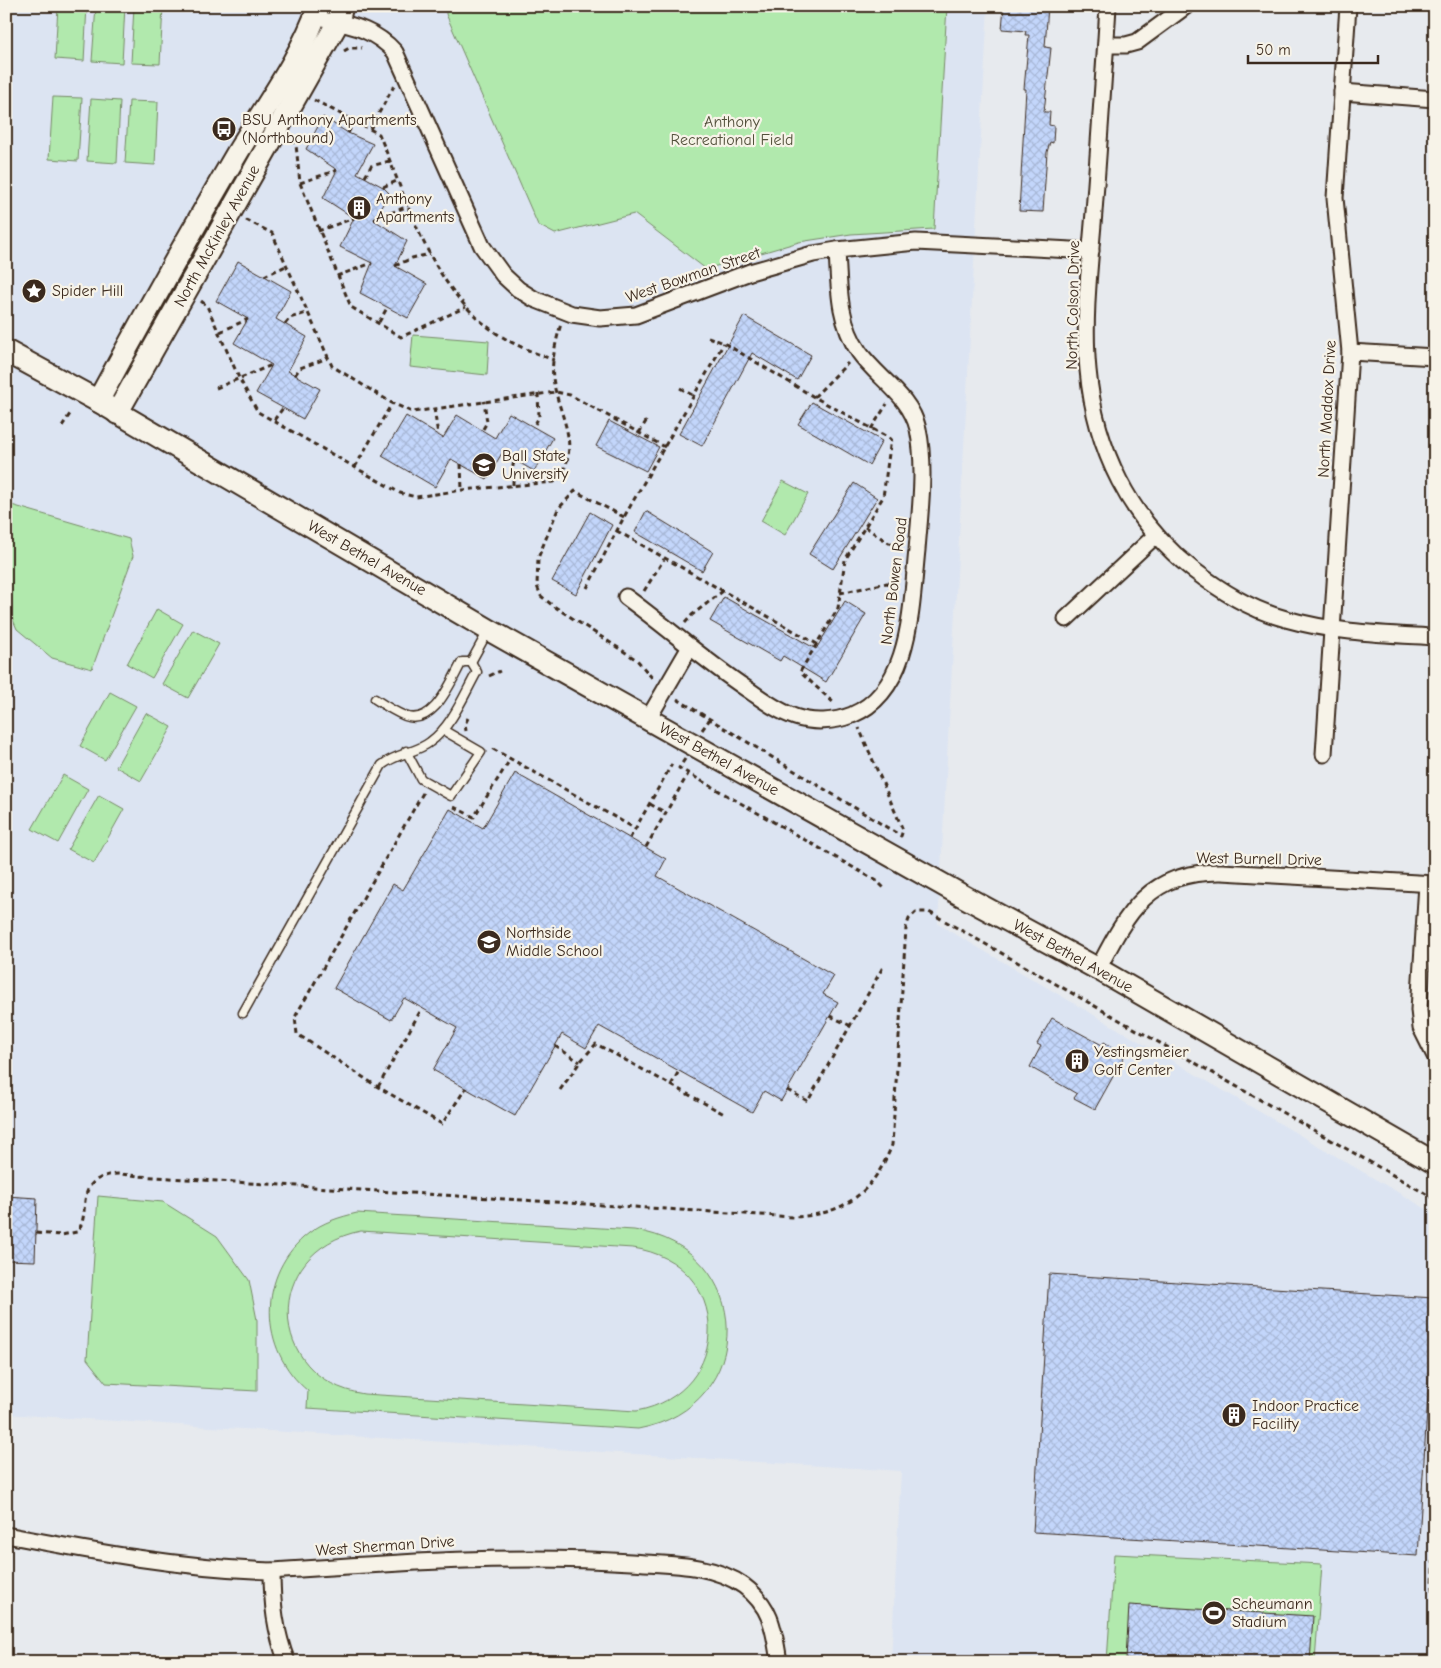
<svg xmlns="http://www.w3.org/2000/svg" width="1441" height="1668" font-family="'Comic Neue',sans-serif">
  <defs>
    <pattern id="building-cross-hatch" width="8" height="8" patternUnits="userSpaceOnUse" patternTransform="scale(1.25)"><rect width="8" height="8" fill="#c3d6fb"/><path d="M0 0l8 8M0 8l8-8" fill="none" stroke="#a8b8d7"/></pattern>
  </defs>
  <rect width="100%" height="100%" fill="#e7eaee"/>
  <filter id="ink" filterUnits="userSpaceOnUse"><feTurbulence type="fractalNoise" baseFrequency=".02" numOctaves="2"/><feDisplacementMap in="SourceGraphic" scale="10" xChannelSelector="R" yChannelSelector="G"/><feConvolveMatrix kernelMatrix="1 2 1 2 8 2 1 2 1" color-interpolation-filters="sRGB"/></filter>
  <g filter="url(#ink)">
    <polygon fill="#dce4f2" points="6,6 988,6 938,924 1435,1214 1435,1662 891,1662 901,1471 6,1414"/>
    <g fill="#b1e9ad" stroke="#768a66" fill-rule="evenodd">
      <polygon points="58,6 87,6 84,61 55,59"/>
      <polygon points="96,6 125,6 122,63 92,61"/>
      <polygon points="134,6 163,6 160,64 131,63"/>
      <polygon points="446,6 947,6 934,229 851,234 799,242 706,269 634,214 555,234 538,225 446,14"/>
      <polygon points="53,97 82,98 78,161 49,159"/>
      <polygon points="91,99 120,101 117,163 87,161"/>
      <polygon points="129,101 158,102 155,165 125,163"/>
      <polygon points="413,335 489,341 487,375 410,367"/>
      <polygon points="783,481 808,494 785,535 761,521"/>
      <polygon points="8,504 129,539 133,556 92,669 52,658 17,629 6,604"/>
      <polygon points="157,609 183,624 152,678 127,664"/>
      <polygon points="193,630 219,644 188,698 162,684"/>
      <polygon points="110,692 136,706 105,760 80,746"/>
      <polygon points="146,713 172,727 141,781 116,767"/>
      <polygon points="63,775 88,789 58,843 32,829"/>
      <polygon points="99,795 124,809 94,863 68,849"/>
      <polygon points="98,1196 163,1202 217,1236 249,1280 257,1320 257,1391 106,1383 87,1359"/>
      <path d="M357,1213l277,17c122,18 125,177 4,199l-331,-21 1,-17c-50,-41 -51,-118 1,-158 14,-11 31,-16 48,-20zM361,1231l272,17c100,14 102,145 3,163l-272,-17c-99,-15 -102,-144 -3,-163z"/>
      <polygon points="1114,1554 1322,1564 1315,1662 1107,1662"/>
    </g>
    <g fill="url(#building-cross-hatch)" stroke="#3b2a1e">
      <polygon points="1004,6 1048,6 1045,47 1051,48 1044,112 1050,112 1049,125 1054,126 1053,143 1050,142 1047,152 1043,212 1019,211 1026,89 1024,89 1029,35 1025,35 1026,31 1002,29"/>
      <polygon points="323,117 348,133 373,144 357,173 383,187 389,193 374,220 407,241 395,266 427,284 408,318 360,293 372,263 340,247 354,218 323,198 337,170 306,149"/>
      <polygon points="238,261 291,291 276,319 307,337 288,371 320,389 303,419 256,393 272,365 234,343 248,319 216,301"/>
      <polygon points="744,316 811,355 797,380 752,353 702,446 679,434"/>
      <polygon points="812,402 882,441 869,465 798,424"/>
      <polygon points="509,413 553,438 534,471 502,453 487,479 451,459 435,487 382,456 406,416 443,438 457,415 495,438"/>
      <polygon points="609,421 659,447 646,471 596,446"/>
      <polygon points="854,483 877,498 833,569 809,554"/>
      <polygon points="646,511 713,552 702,571 635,532"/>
      <polygon points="590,512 612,525 576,594 552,581"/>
      <polygon points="724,597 816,649 845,601 866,614 826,682 783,656 780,661 710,621"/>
      <polygon points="515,773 666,859 657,876 834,976 823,994 838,1002 781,1101 764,1091 752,1112 599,1026 586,1048 562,1034 515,1116 433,1070 457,1028 404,998 391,1020 334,988 393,884 403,890 450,809 483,828"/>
      <polygon points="1052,1018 1102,1045 1104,1042 1125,1055 1095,1109 1074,1098 1077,1094 1030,1067 1041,1046 1037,1044"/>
      <polygon points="6,1196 37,1198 35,1261 6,1260"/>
      <polygon points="1049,1274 1434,1298 1418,1556 1033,1532"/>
      <polygon points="1129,1605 1313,1616 1310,1662 1126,1660"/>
    </g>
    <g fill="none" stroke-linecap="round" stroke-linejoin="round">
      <defs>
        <g id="lane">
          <polyline points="471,662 488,631"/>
          <path d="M375,699c9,6 20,13 30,17 29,11 46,-35 57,-54h9"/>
          <polyline points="406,751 421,779 451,796 481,752 443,730"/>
          <path d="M243,1013l139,-248c15,-12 34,-12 48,-23 22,-16 34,-47 47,-70l-6,-10"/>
        </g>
        <g id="street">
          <path d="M1108,6c-4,69 -9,137 -14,206 -4,51 -11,106 -6,158 7,79 42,150 104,199 29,22 59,41 94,50 49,14 99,15 149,18"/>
          <path d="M329,21c26,4 48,11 66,31l87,194 21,29 15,14 16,10 38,15 28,4 36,-3 114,-43 63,-18 24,-4 79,-8 175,9"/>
          <polyline points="1106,45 1126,45 1137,42 1186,6"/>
          <polyline points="1342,92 1435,99"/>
          <polyline points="1350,352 1435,357"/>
          <path d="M626,597c41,30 79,64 121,92 15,10 30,22 48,28 18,6 39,5 57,-2 60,-25 59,-110 65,-165 3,-39 9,-83 1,-121 -8,-34 -41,-51 -59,-77 -21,-30 -20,-67 -22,-102"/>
          <polyline points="1066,619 1155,536"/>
          <polyline points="648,719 690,647"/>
          <polyline points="1324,754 1350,352 1335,198 1348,6"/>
          <polyline points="1427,884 1419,1010 1421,1028 1435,1056"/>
          <path d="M1098,969c30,-58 51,-98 124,-97l213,12"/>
          <path d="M6,1535c89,17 176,33 266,36 122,-8 237,-17 359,-9 38,3 81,1 113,24 28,21 30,44 35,76"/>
          <path d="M272,1571c0,32 3,60 15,91"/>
        </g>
        <g id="secondary">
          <polyline points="6,351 98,401 489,630 963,896 1098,969 1435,1163"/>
          <path d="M98,401c45,-83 90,-164 138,-246 29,-49 64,-95 83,-149"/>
          <polyline points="117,413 338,22 342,6"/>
        </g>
      </defs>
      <use href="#lane" stroke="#3b2a1e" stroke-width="11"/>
      <use href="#street" stroke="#3b2a1e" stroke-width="19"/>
      <use href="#secondary" stroke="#3b2a1e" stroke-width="25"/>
      <g stroke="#3b2a1e" stroke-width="3" stroke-dasharray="5 4" stroke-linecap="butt">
        <polyline points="344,51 349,48 362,48"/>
        <path d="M314,100l65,34c29,68 50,150 113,196 19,14 40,22 62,30"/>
        <polyline points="370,129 394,86"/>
        <polyline points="348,133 354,122"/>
        <polyline points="293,139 296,145 300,183 351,307 401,337 466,307"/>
        <polyline points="365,177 371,166 390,161"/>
        <polyline points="300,183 337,170"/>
        <polyline points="383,187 399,180"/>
        <polyline points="246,220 272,233 332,366 392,403 412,412 556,392 570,395 665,447"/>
        <polyline points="374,220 408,206"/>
        <polyline points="318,231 354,218"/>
        <polyline points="395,266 412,258 430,254"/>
        <polyline points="264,276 286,266"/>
        <polyline points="337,276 372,263"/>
        <path d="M201,301l6,5 32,72 19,34 142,81 16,4 46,-7 92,-8 5,-3c23,-37 -1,-63 -6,-101 -2,-16 3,-38 8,-54"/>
        <polyline points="379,322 387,308"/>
        <polyline points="285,324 290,318 306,313"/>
        <polyline points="220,332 248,319"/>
        <polyline points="708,337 724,343 814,397 891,439 883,497 845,560 838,608 800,672 835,704"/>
        <polyline points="295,375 300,368 328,358"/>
        <polyline points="216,388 272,365"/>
        <polyline points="680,388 694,396"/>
        <polyline points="814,397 848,363"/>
        <polyline points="434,408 438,435"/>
        <polyline points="274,420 283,408"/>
        <polyline points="535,424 539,417 538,394"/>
        <polyline points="62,426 70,414"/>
        <polyline points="483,429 487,422 484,401"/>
        <polyline points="871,429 887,404"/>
        <polyline points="639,433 648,418"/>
        <polyline points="461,464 462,490"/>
        <polyline points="355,467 392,403"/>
        <polyline points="513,485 513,465 515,460"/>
        <polyline points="624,517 575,491 558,509 538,558 537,586 541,596 552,605 637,660 653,679"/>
        <polyline points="865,527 889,543 901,544"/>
        <polyline points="617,531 817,644"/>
        <polyline points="587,588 624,517 724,343"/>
        <polyline points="644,591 664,559"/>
        <polyline points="840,593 887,583 898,584"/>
        <polyline points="685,623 692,615 723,591"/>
        <polyline points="489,676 500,671"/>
        <polyline points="677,699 901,836 903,830 859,728"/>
        <polyline points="702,730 710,719"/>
        <polyline points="466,731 465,724 468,718"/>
        <polyline points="493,749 636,829"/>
        <polyline points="685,759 679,768 877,881 886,890"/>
        <polyline points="423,793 295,1017 297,1034 378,1087 442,1124 466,1088"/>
        <polyline points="650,804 666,813"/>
        <polyline points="454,807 474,817 511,758"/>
        <polyline points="630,838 672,764"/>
        <polyline points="646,847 688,774"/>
        <polyline points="830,1016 851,1026"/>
        <polyline points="555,1046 580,1062"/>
        <polyline points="671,1085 679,1071"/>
        <polyline points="378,1087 422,1008"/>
        <polyline points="560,1090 580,1062 596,1044 726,1115"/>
        <polyline points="787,1090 808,1101 883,967"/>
        <path d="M36,1233l26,2 15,-3c14,-18 -1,-42 23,-54 13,-6 23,-4 38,-2l655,41c51,-2 80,-24 99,-72l14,-217 3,-9 7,-7h13l506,287"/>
        <polyline points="1435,1532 1432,1584 1435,1599"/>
      </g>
      <use href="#lane" stroke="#f7f3e8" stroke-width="8"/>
      <use href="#street" stroke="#f7f3e8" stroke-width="15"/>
      <use href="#secondary" stroke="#f7f3e8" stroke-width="21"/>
    </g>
  </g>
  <defs>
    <symbol id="bus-disc" viewBox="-11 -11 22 22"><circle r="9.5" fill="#3b2a1e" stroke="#f7f3e8"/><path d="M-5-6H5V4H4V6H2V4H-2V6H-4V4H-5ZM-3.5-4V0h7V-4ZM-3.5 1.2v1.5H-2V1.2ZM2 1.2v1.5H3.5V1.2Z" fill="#fff"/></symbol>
    <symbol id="building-disc" viewBox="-11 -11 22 22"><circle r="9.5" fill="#3b2a1e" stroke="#f7f3e8"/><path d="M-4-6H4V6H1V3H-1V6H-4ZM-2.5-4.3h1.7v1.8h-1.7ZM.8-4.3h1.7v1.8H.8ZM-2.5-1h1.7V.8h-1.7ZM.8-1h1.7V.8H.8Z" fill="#fff"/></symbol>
    <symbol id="sight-disc" viewBox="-11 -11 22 22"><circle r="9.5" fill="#3b2a1e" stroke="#f7f3e8"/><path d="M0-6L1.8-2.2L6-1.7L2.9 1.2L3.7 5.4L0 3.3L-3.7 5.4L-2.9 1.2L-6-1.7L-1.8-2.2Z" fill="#fff"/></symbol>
    <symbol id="university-disc" viewBox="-11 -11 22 22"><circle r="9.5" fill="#3b2a1e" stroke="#f7f3e8"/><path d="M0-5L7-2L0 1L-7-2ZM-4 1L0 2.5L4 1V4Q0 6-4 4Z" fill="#fff"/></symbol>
    <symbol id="school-disc" viewBox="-11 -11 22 22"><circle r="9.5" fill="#3b2a1e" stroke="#f7f3e8"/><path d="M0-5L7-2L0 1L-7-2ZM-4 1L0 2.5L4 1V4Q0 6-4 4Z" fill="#fff"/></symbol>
    <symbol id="stadium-disc" viewBox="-11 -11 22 22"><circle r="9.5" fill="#3b2a1e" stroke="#f7f3e8"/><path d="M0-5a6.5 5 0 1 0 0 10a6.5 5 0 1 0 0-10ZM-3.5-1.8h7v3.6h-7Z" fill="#fff"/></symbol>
  </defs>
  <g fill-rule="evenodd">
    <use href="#bus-disc" x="210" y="115" width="28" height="28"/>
    <use href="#building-disc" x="345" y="194" width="28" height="28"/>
    <use href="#sight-disc" x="20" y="277" width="28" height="28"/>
    <use href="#university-disc" x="470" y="451" width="28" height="28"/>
    <use href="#school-disc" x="475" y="928" width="28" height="28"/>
    <use href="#building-disc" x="1063" y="1047" width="28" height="28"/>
    <use href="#building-disc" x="1220" y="1401" width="28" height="28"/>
    <use href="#stadium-disc" x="1200" y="1599" width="28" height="28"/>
  </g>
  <g text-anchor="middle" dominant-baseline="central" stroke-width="4.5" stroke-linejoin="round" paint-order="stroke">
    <g font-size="16" fill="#3b2a1e" stroke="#f7f3e8" text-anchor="start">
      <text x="242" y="120">BSU Anthony Apartments<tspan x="242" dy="18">(Northbound)</tspan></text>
      <text x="376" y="199">Anthony<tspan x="376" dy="18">Apartments</tspan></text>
      <text x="52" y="291">Spider Hill</text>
      <text x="502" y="456">Ball State<tspan x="502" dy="18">University</tspan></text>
      <text x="506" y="933">Northside<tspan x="506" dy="18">Middle School</tspan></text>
      <text x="1094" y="1052">Yestingsmeier<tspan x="1094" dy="18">Golf Center</tspan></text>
      <text x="1252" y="1406">Indoor Practice<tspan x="1252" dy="18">Facility</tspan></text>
      <text x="1232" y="1604">Scheumann<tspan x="1232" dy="18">Stadium</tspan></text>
    </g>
    <g font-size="16" fill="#53503b" stroke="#f7f3e8">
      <text x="732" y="122">Anthony<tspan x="732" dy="18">Recreational Field</tspan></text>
    </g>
    <g font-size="16" fill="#3b2a1e" stroke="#f7f3e8">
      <text transform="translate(217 236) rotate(-61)">North McKinley Avenue</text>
      <text transform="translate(693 275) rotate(-19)">West Bowman Street</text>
      <text transform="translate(1073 305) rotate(-89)">North Colson Drive</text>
      <text transform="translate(1327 409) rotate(-87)">North Maddox Drive</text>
      <text transform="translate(367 558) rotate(30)">West Bethel Avenue</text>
      <text transform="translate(894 581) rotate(-83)">North Bowen Road</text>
      <text transform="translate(719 759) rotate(29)">West Bethel Avenue</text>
      <text transform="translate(1259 859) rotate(1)">West Burnell Drive</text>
      <text transform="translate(1073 956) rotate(29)">West Bethel Avenue</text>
      <text transform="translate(385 1546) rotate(-4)">West Sherman Drive</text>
    </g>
  </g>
  <rect width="1441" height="1668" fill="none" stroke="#f7f3e8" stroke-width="25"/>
  <rect x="12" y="12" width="1416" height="1643" fill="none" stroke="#3b2a1e" stroke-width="2" filter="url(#ink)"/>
  <path d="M1248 55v8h130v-8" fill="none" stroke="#3b2a1e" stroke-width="2.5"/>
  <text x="1256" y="55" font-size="15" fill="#3b2a1e" stroke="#f7f3e8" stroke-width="4" paint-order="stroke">50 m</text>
</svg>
